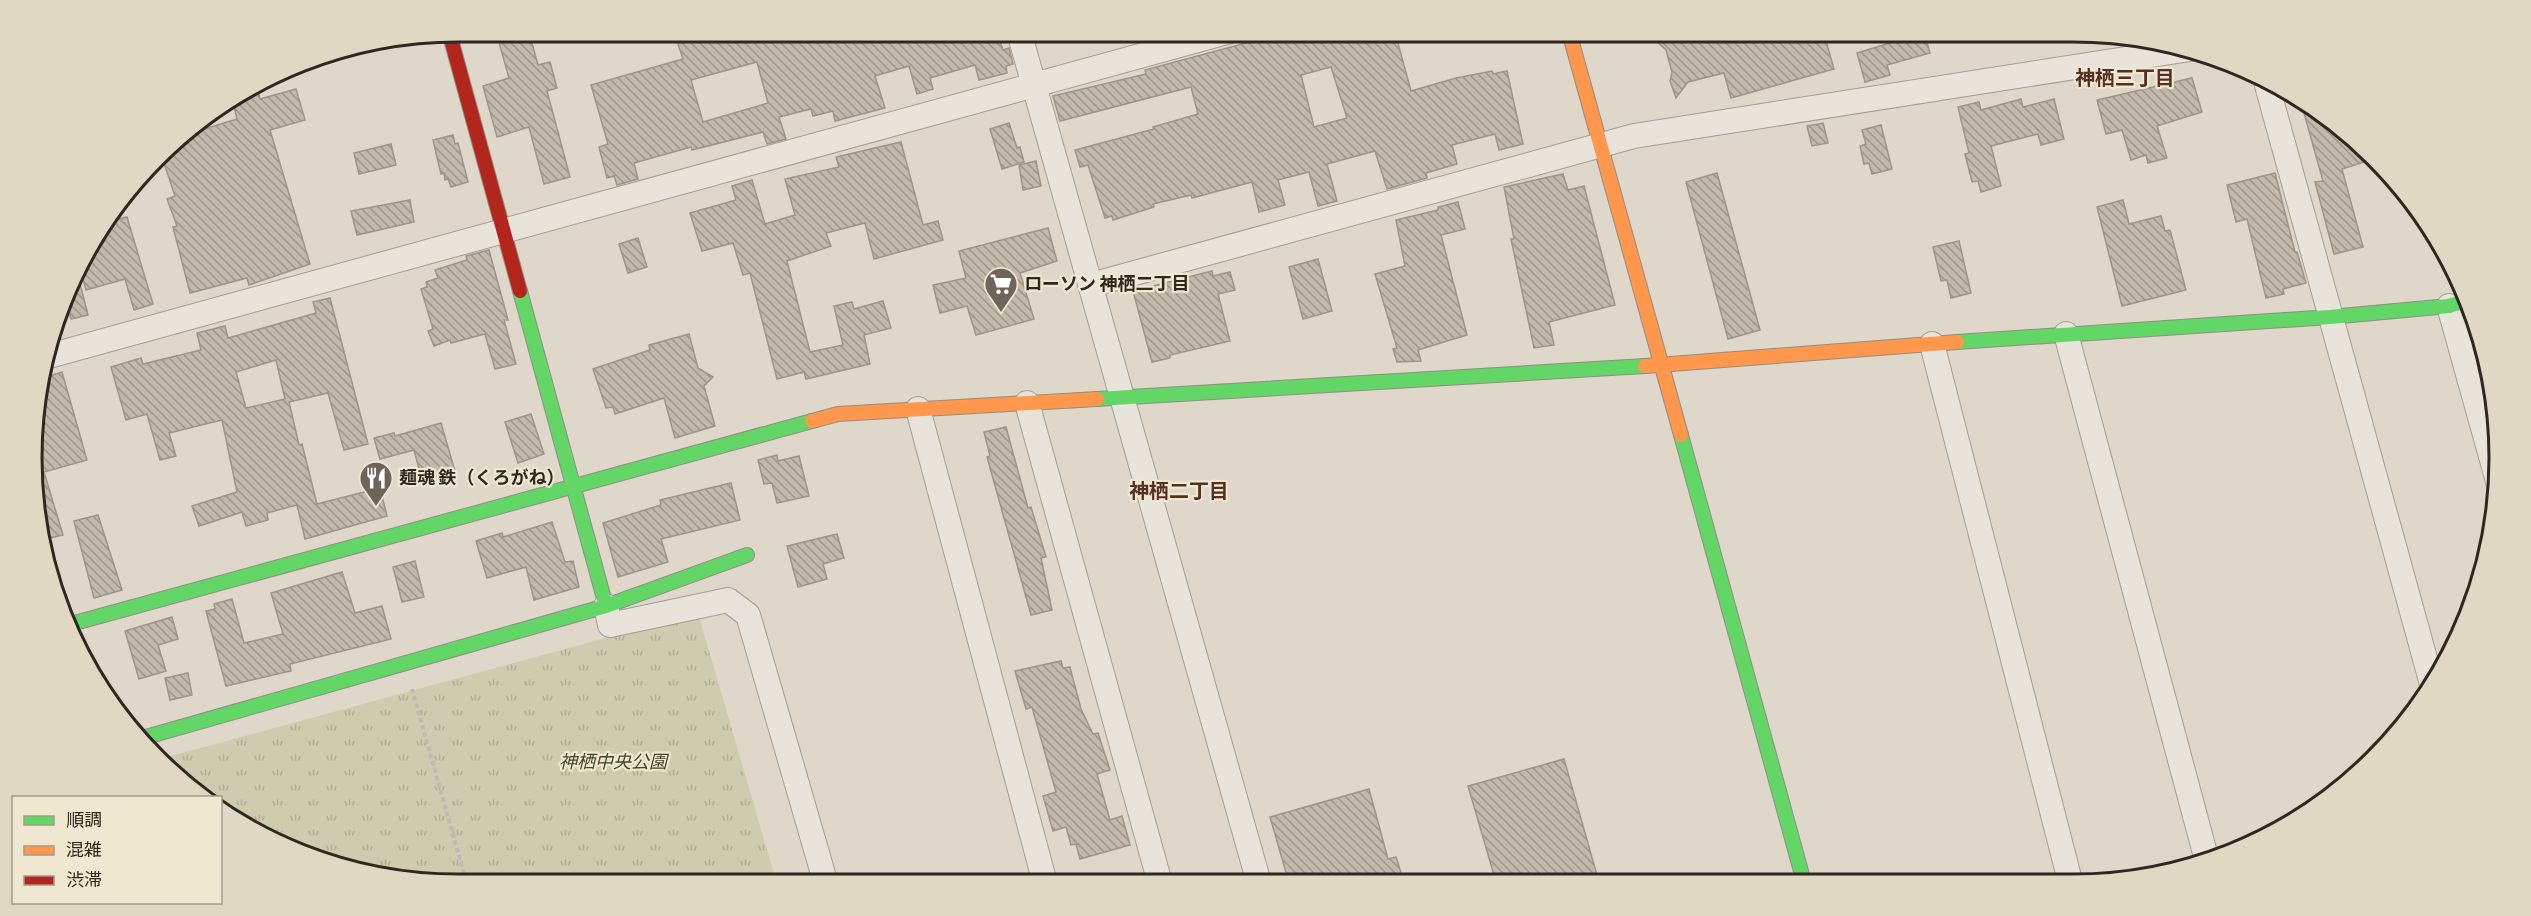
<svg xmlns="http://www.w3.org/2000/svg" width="2531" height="916" font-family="'Crimson Pro','Noto Sans JP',serif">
  <defs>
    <pattern id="park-tufts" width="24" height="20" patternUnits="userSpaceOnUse" patternTransform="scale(1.5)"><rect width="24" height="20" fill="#cdccae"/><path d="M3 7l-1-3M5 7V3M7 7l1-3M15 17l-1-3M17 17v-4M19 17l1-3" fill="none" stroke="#b0af95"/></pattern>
    <pattern id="building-back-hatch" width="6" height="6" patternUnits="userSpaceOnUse" patternTransform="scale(1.5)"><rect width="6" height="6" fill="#c2b8ac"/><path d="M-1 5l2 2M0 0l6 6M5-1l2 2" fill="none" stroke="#9e968b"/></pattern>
  </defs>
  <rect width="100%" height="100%" fill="#dfd8ca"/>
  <polygon fill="url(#park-tufts)" points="698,613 777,884 458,884 348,870 221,812 220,798 203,797 156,760"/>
  <g fill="url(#building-back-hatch)" stroke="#9e958a" stroke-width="1.5" fill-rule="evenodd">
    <polygon points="496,32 529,32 538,65 550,62 557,88 547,91 570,177 544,184 529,127 497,137 483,86 509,78"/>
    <path d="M674,32h323l6,18 6,-2 4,16 -7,2 1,7 -28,7 -4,-15 -45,13 3,11 -16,5 -8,-28 -34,10 10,32 -50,13 -2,-10 -20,5 -2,-7 -32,8 7,22 -19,5 -4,-12 -71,18 -1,-3 -57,16 4,16 -21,6 -3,-9 -7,2 -8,-31 9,-3 -17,-59 92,-26zM757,62l11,41 -65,19 -12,-42z"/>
    <path d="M1287,32h9l2,7 28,-7h69l16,59 45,-13 36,-7 1,3 14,-3 16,73 -24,6 -4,-16 -43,11 5,19 -31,9 1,5 -40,11 -12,-38 -48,13 10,37 -19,5 -9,-34 -31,8 7,25 -26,7 -7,-30 -60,16 -1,-3 -38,9 1,3 -41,13 -1,-4 -7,2 -17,-53 -8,2 -5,-17 79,-21 -1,-2 45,-13 -7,-27 -131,34 -7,-25 93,-22 -1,-4zM1331,67l16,51 -33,9 -13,-52z"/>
    <polygon points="1646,32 1798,32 1800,41 1824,34 1834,69 1731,98 1724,73 1688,82 1676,98 1670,81 1672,72 1666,50"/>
    <polygon points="1890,32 1924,32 1930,53 1887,65 1890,75 1865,82 1857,53 1893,42"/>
    <polygon points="2192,78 2202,112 2157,126 2167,158 2148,163 2146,155 2131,160 2122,130 2106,134 2097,100"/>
    <polygon points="257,87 260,99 296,89 305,120 270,130 310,264 249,285 247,278 190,293 173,227 177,226 167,199 175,196 161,154 187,131 188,134 237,119 233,102"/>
    <polygon points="2021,99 2023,107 2054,99 2064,139 2041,145 2038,134 1991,146 2001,186 1981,192 1978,181 1972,182 1965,154 1969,153 1958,107 1979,102 1981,110"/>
    <polygon points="2300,99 2332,119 2374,159 2342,169 2363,247 2334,254 2315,182 2323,181"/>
    <polygon points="1009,123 1017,148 1020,147 1024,162 1002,169 990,129"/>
    <polygon points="1823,123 1828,143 1812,146 1807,126"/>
    <polygon points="1881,125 1892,169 1872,174 1869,163 1864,164 1860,146 1866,144 1862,130"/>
    <polygon points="453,135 455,144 458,143 468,182 451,187 448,179 445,180 444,173 441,174 433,140"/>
    <polygon points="901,142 923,225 938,221 943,240 874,259 865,223 826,233 831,246 787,261 810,352 843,345 834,306 852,302 854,309 883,301 891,328 864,335 870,364 806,379 804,372 777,379 750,273 743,275 733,243 702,251 690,213 736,200 732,186 752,180 765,224 795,215 785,179 839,167 836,157"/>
    <polygon points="391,144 396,165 359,174 354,153"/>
    <polygon points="1036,161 1041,186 1023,190 1019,165"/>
    <polygon points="1717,173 1760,330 1728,339 1686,182"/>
    <polygon points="2275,173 2295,252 2297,252 2306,283 2283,289 2284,294 2266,298 2247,219 2236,222 2227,185"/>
    <polygon points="1563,174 1568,190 1584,186 1615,305 1549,322 1554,345 1534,348 1511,239 1514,239 1504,187"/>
    <polygon points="410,200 414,222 357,235 351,211"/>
    <polygon points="2123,200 2129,224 2161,216 2165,231 2170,230 2186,290 2122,306 2097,207"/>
    <polygon points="1458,202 1465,229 1441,235 1467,335 1418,350 1421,361 1397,362 1393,349 1397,348 1375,274 1405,266 1396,220 1438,210 1438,207"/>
    <polygon points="127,217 153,304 134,310 125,279 86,290 79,264 105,222"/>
    <polygon points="1048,228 1057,261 1020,273 1034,319 976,335 967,306 940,313 933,285 966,278 959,251"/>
    <polygon points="638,238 647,267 628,273 619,244"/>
    <polygon points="1959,241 1971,293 1951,298 1947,280 1941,281 1933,247"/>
    <polygon points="489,250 508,320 504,320 516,364 495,369 485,334 451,343 450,340 434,346 428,331 433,329 421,289 427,287 426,282 438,278 435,270 467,260 466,256"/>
    <polygon points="1318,259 1332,311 1303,319 1289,267"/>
    <polygon points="76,268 88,315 71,319 66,299"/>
    <polygon points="1212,271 1213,276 1230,272 1235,290 1218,294 1230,341 1170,355 1170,358 1152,362 1133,291"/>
    <path d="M330,298l38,146 -24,6 -16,-57 -39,9 10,43 3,-1 15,60 63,-16 7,28 -82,23 -8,-34 -30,8 1,7 -22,6 -4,-14 -43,14 -7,-20 45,-14 -15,-72 -53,13 7,23 -16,4 -13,-46 -21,6 -15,-53 30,-9 2,6 58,-14 -4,-17 28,-7 3,12 88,-25 -3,-11zM276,360l9,39 -39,9 -10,-36z"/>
    <polygon points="689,334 698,368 713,377 704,386 715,426 675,438 664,398 615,414 613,407 606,408 593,369 650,350 649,345"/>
    <polygon points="62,372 87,460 44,472 63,535 46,539 40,511 37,512 32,486 35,403 43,378"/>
    <polygon points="531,414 544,454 518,463 505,422"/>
    <polygon points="441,423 455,471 422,480 414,450 380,459 374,438 394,433 395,436"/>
    <polygon points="1006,427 1028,508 1031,507 1046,557 1041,558 1052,610 1031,615 987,457 990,456 984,432"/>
    <polygon points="777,455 778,461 799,456 809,496 777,503 772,483 764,484 758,460"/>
    <polygon points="731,483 740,520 661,539 668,562 618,577 603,523 661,505 660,500"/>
    <polygon points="98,515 122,590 94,598 74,521"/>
    <polygon points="552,522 565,562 573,561 579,587 534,600 526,567 487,578 476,541 502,533 503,537"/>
    <polygon points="837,534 844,558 823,564 827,579 798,587 787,546"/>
    <polygon points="415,561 424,597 402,602 393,567"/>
    <polygon points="342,572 355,613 382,606 391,639 290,664 291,671 226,686 206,611 215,609 214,604 232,599 244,643 283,634 271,593"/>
    <polygon points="172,617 178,639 158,645 166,671 139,679 125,631"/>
    <polygon points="1061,661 1063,668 1070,667 1081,709 1093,734 1098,733 1110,770 1097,774 1110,820 1122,816 1130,845 1080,859 1076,844 1071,845 1066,827 1053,831 1043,796 1056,792 1032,707 1026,709 1015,671"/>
    <polygon points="188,673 192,695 170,700 165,678"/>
    <polygon points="1564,759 1599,882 1496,882 1468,786"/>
    <polygon points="1369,789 1388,859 1396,857 1404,882 1289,883 1270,817"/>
  </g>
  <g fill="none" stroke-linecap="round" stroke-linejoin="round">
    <defs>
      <g id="street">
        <polyline points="1019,32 1259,883"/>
        <polyline points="2265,78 2432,684"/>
        <polyline points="1091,285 1634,136 2190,49"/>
        <polyline points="2449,306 2499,485"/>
        <polyline points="2066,334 2206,857"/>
        <polyline points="1932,344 2070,881"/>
        <polyline points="49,356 1227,32"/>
        <polyline points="1027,403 1160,883"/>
        <polyline points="918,409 1045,883"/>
        <polyline points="606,606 610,625 728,600 748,615 826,884"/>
      </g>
      <g id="fast">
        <polyline points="520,291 606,606"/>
        <polyline points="1957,342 2330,317 2449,306 2468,300"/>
        <polyline points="1097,399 1645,366"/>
        <polyline points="1681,435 1804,882"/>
        <polyline points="71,624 812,421"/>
        <polyline points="139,739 606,606 747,555"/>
      </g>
      <g id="slow">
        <polyline points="1569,32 1681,435"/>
        <polyline points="1645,366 1957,342"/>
        <polyline points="812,421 838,414 1097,399"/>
      </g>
      <polyline id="jam" points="449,32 520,291"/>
    </defs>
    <use href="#street" stroke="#a49d94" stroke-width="26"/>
    <use href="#fast" stroke="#938d84" stroke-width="16"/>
    <use href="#slow" stroke="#938d84" stroke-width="16"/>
    <use href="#jam" stroke="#938d84" stroke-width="16"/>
    <polyline stroke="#c0bab2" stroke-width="4" stroke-dasharray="4.5 3" stroke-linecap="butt" points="412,689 467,884"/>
    <use href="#street" stroke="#e8e4db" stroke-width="24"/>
    <use href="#fast" stroke="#63d668" stroke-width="14"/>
    <use href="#slow" stroke="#ff974d" stroke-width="14"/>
    <use href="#jam" stroke="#b3261e" stroke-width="14"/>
  </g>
  <defs>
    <symbol id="supermarket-pin" viewBox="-11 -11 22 30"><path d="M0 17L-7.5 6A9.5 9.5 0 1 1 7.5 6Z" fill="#6d655a" stroke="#f0e7d1"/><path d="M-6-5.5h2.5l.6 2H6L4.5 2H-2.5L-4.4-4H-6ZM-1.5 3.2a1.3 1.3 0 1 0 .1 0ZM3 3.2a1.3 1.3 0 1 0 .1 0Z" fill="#fff"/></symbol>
    <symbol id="restaurant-pin" viewBox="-11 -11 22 30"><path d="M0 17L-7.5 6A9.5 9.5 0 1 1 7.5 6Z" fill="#6d655a" stroke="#f0e7d1"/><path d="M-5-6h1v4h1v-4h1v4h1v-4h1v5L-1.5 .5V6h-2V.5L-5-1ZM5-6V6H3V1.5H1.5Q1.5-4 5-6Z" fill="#fff"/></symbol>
  </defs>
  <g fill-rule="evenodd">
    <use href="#supermarket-pin" x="982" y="265" width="38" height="52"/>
    <use href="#restaurant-pin" x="357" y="459" width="38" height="52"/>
  </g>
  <g text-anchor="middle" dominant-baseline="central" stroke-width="4.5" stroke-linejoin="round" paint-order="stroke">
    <g font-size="18" font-weight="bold" fill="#30271e" stroke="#f0e7d1" text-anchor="start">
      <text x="1024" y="284">ローソン 神栖二丁目</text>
      <text x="399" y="478">麺魂 鉄（くろがね）</text>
    </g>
    <g font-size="18" font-style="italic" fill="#414a27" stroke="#f0e7d1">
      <text x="613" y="762">神栖中央公園</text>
    </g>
    <g font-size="20" font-weight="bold" fill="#572e23" stroke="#f0e7d1">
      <text x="2125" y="78">神栖三丁目</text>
      <text x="1179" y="491">神栖二丁目</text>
    </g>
  </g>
  <path d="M0 0H2531V916H0ZM458 42H2073A416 416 0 0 1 2489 458V458A416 416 0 0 1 2073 874H458A416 416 0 0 1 42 458V458A416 416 0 0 1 458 42Z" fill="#e1d8c3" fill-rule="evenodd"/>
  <path fill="none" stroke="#30271e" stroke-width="3" d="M458 42H2073A416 416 0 0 1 2489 458V458A416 416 0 0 1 2073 874H458A416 416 0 0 1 42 458V458A416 416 0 0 1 458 42Z"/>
  <rect x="12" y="796" width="210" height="108" fill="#f0e7d1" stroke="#a39a89" stroke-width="1.5"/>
  <rect x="24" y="816" width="30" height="9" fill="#63d668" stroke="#a39a89" stroke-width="1.5"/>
  <text x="66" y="826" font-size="18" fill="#30271e">順調</text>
  <rect x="24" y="846" width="30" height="9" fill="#ff974d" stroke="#a39a89" stroke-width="1.5"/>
  <text x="66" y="856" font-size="18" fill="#30271e">混雑</text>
  <rect x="24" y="876" width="30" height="9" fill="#b3261e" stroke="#a39a89" stroke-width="1.5"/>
  <text x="66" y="886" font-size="18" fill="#30271e">渋滞</text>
</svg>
